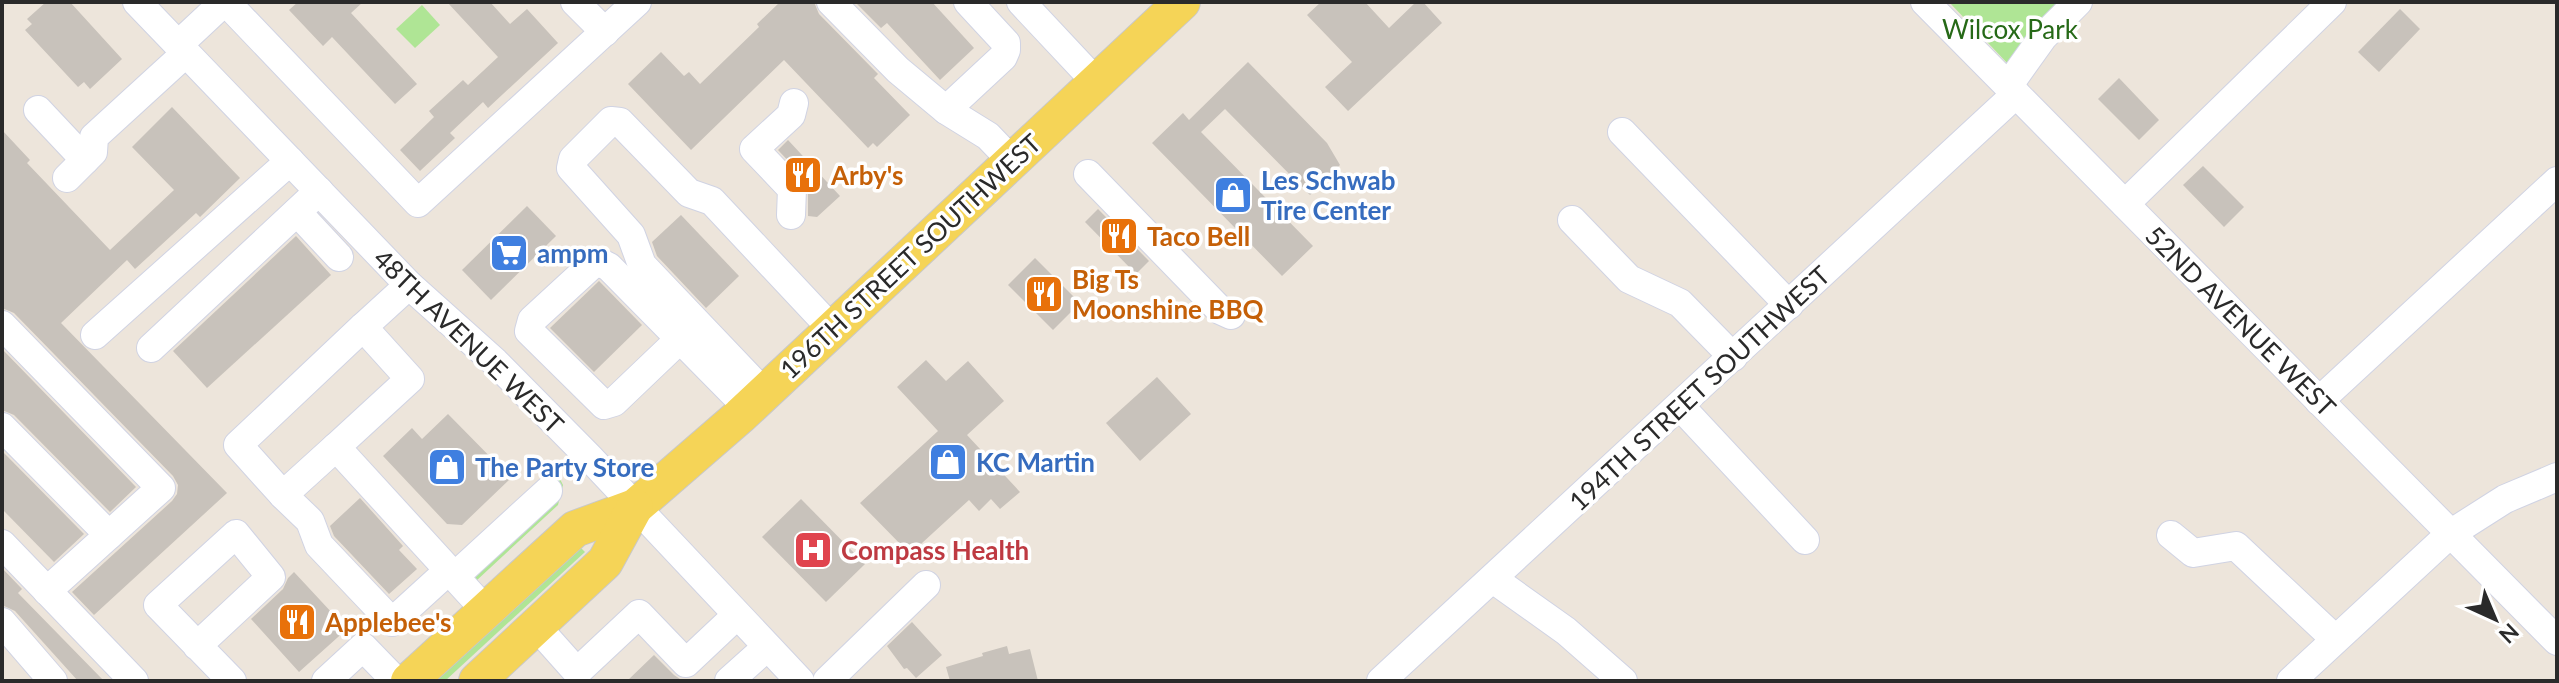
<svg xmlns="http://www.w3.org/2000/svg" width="2559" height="683" font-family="Lato,sans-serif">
  <rect width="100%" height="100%" fill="#ede5db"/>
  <g fill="#afe595">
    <polygon points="1949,2 2077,2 2009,65"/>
    <polygon points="422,5 440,25 415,48 396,29"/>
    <polygon points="556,471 563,485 558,505 476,581 475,576 549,508 550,480"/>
    <polygon points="579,546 585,552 445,681 433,681"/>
  </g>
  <g fill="#c8c2bb">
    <polygon points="46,2 70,2 122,59 90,89 84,82 78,87 25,30 32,24 27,19"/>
    <polygon points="298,2 363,2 351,13 417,84 395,104 332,37 323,46 289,10"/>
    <polygon points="447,2 490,2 510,24 527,9 558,43 488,108 483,102 450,133 455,138 420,171 400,150 434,117 429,111 463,80 468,85 498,57"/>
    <polygon points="780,2 814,2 819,14 878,74 874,78 910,115 877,147 873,143 868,148 784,60 691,150 628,84 661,52 684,76 689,72 700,84 759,27 757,24"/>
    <polygon points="855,2 932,2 974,48 940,80 887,23 881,28"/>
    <polygon points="1321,2 1365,2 1389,28 1416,2 1423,2 1442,23 1348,111 1325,87 1352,62 1307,15"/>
    <polygon points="2400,9 2420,29 2379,72 2358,52"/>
    <polygon points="1248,62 1327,143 1340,165 1310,195 1225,109 1201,132 1313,246 1282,276 1152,143 1183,113 1189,120"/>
    <polygon points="2119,78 2159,120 2139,140 2098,99"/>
    <polygon points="172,107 240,178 200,217 196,213 135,269 127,260 61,323 227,493 94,615 72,592 172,501 177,494 178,485 173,476 14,313 2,308 2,130 30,160 27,163 110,250 174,190 132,147"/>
    <polygon points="788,140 840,196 817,217 808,216 808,182 778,150"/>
    <polygon points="2203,166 2244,207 2224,227 2183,185"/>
    <polygon points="527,206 556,236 491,300 462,270"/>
    <polygon points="1098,209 1149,261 1136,274 1085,222"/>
    <polygon points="681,215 739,276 706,308 657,256 652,242"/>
    <polygon points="296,236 331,275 207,388 173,351"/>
    <polygon points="1035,258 1080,303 1053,330 1008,285"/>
    <polygon points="599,281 642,325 594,372 550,328"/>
    <polygon points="2,349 136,487 110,512 14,415 2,410"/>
    <polygon points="926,360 946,381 968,361 1004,401 967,435 1020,492 1000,509 991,499 979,511 969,500 910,554 860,503 938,431 897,387"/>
    <polygon points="1157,377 1191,414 1140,461 1106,423"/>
    <polygon points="448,414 511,478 462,525 447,524 383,456 412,428 422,439"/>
    <polygon points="2,451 84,534 54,562 2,509"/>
    <polygon points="360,498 403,546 399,550 417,569 389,594 334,536 330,526"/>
    <polygon points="801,499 865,564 826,602 762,537"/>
    <polygon points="2,568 22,589 18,593 104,681 78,681 15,611 2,605"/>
    <polygon points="294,572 347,629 299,672 251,619 283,589 288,578"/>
    <polygon points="912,622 942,655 916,678 907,668 904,669 887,646"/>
    <polygon points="1007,646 1009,654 1030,649 1038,681 950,681 946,667 983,656 982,653"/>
    <polygon points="654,655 674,675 683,681 627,681"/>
  </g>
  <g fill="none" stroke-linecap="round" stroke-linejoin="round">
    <defs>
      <g id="minor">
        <polyline points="137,2 409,285 495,362 589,457 800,681"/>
        <polyline points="226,2 418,203 637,2"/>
        <polyline points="575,2 605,32"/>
        <polyline points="831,2 898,70 946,110 988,136 1012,161"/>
        <polyline points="1021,2 1096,82"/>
        <polyline points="1925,2 2557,641"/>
        <polyline points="178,45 224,2"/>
        <polyline points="2008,86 2043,37 2078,2"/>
        <polyline points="38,110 85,160"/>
        <polyline points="946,110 1003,57 1006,50 1006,43 968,2"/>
        <polyline points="1622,132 1789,305"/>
        <polyline points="1088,174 1220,310 1231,315"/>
        <polyline points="67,178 93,152 94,137 186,53"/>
        <polyline points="2125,204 2332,2"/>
        <polyline points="297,212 339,257"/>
        <polyline points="791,215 792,189 754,149 791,115 794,103"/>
        <polyline points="1572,220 1629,279 1680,303 1733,357"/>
        <polyline points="409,285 363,327 410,379 336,447 486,611"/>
        <polyline points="2,325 161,488 47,591"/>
        <polyline points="95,335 290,161"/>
        <polyline points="680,339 614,402 604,405 529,331 532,320 593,264 599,262 609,267 748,408"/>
        <polyline points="151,348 319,191"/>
        <polyline points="764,393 642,265 631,235 571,168 573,159 611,121 620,122 689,193 712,201 832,329"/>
        <polyline points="2319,401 2557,181"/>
        <polyline points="1680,406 1805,540"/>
        <polyline points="2,427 109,535"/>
        <polyline points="336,447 283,495 310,521 319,545 392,622 448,571"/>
        <polyline points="283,495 238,445 363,327"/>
        <polyline points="2171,535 2193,553 2236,546 2335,639"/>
        <polyline points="2,544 134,681"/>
        <polyline points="454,577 548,491"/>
        <polyline points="1493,579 1566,631 1623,681"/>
        <polyline points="2,622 53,681"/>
        <polyline points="536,626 577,672 639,614 686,663 737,615"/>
        <polyline points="197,646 271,577 236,534 158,605 232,681"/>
        <polyline points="326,681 363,647 396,681"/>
        <polyline points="729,681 767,647"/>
        <polyline points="827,681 926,585"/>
        <polyline points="1381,681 2016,94"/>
        <polyline points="2291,681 2450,534 2505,499 2557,477"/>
      </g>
      <g id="major">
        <polyline points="409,681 575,529 635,507 740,416 1182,2"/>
        <polyline points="477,681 605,562 635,507"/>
      </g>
    </defs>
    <use href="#minor" stroke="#d0d3e3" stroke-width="30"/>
    <use href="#major" stroke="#c8c8c8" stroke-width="38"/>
    <use href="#minor" stroke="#fff" stroke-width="28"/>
    <use href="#major" stroke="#f5d457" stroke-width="36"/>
  </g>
  <defs>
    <symbol id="restaurant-square" viewBox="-11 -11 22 22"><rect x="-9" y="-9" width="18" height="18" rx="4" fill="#e8710a" stroke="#fff"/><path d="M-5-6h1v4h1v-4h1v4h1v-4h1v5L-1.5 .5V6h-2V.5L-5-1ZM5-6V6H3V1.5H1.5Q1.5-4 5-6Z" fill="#fff"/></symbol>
    <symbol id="shop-square" viewBox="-11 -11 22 22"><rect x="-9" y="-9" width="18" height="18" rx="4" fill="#3f7fe0" stroke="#fff"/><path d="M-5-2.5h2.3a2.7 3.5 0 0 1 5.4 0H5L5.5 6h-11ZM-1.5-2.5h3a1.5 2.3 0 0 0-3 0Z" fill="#fff"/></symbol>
    <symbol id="supermarket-square" viewBox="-11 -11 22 22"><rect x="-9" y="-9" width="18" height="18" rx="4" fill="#3f7fe0" stroke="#fff"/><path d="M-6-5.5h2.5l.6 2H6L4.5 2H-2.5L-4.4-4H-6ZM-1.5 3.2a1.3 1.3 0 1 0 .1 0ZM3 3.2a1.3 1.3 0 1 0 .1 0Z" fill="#fff"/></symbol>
    <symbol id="hospital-square" viewBox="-11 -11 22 22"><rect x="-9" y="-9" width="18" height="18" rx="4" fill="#e0444e" stroke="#fff"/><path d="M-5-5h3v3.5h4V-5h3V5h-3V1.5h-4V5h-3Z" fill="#fff"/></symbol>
  </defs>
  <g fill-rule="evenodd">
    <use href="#restaurant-square" x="781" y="153" width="44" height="44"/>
    <use href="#shop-square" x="1211" y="173" width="44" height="44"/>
    <use href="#restaurant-square" x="1097" y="214" width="44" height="44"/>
    <use href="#supermarket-square" x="487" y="231" width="44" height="44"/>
    <use href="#restaurant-square" x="1022" y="272" width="44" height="44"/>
    <use href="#shop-square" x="926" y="440" width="44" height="44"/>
    <use href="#shop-square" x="425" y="445" width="44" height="44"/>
    <use href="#hospital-square" x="791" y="528" width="44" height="44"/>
    <use href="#restaurant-square" x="275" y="600" width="44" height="44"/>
  </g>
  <g text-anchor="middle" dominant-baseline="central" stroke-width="7" stroke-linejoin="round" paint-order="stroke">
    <g font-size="26" fill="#266917" stroke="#fff">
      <text x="2010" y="29">Wilcox Park</text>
    </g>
    <g font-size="26" font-weight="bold" fill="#c56008" stroke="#fff" text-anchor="start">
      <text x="831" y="175">Arby's</text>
      <text x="1147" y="236">Taco Bell</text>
      <text x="1072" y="279">Big Ts<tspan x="1072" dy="30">Moonshine BBQ</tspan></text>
      <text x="325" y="622">Applebee's</text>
    </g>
    <g font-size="26" font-weight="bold" fill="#366cbe" stroke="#fff" text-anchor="start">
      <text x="1261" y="180">Les Schwab<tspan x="1261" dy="30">Tire Center</tspan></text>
      <text x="537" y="253">ampm</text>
      <text x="976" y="462">KC Martin</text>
      <text x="475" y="467">The Party Store</text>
    </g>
    <g font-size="26" fill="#2a2a2a" stroke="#fff">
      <text transform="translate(910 256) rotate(-43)">196TH STREET SOUTHWEST</text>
      <text transform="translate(2241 321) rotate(45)">52ND AVENUE WEST</text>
      <text transform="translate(469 341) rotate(44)">48TH AVENUE WEST</text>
      <text transform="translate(1699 388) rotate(-43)">194TH STREET SOUTHWEST</text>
    </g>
    <g font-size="26" font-weight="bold" fill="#be3a42" stroke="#fff" text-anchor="start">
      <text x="841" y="550">Compass Health</text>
    </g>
  </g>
  <rect width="2559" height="683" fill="none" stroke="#2a2a2a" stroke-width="8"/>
  <g transform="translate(2495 619) rotate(136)" stroke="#ffffff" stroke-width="6" paint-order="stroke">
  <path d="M0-6L14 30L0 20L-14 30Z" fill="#2a2a2a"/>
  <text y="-12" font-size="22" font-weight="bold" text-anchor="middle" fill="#2a2a2a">N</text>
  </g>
</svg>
